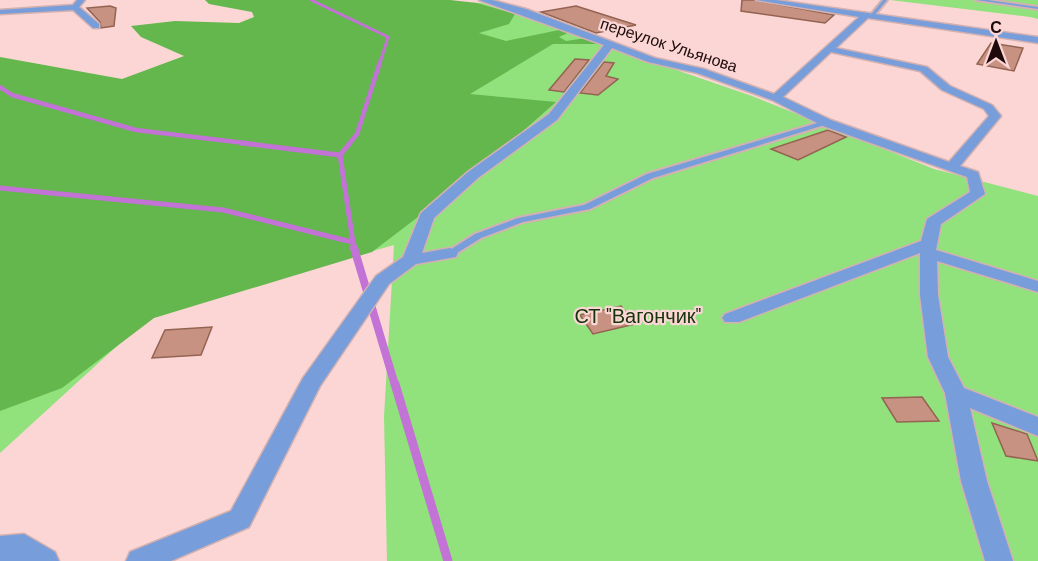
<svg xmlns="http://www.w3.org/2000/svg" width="1038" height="561" font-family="'DM Sans',sans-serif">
  <rect width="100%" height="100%" fill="#fbd6d5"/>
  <g fill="#91e17d">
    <polygon points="384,0 482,3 752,96 934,169 1038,196 1038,561 387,561 384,417 394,245 152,314 0,453 0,166"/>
    <polygon points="890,0 1038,0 1038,19 1030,17"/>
  </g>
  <polygon fill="#63b74d" points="205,0 450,0 477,3 515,14 509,24 479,33 506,41 564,29 570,32 559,37 566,41 586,38 605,44 553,44 470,94 556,102 473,175 372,252 154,318 62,388 0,411 0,57 122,79 184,56 141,37 131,26 175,21 239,23 254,17 252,12 209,4"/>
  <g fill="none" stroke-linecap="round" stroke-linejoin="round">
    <polyline stroke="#c372d6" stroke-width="3" points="311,0 388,37 380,63"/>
    <g stroke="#c372d6" stroke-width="4.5">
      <polyline points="0,87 12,95 136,130 253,144"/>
      <polyline points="349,144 357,134 380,62"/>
    </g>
    <g stroke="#c372d6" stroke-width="5">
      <polyline points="241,143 340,155"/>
      <polyline points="350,143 340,155 354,249"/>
      <polyline points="0,188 223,210 352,242"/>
    </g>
    <polyline stroke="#c372d6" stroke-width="8" points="354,248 395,385"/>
    <polyline stroke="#c372d6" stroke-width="9" points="395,384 448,561"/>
  </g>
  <g fill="#c79281" stroke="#946352" stroke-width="1.5">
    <polygon points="742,0 754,0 834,15 825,23 741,11"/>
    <polygon points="110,6 116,8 114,26 101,28 100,22 87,8"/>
    <polygon points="576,6 636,25 596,33 541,12"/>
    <polygon points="991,43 1023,48 1014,71 977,64"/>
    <polygon points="575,59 589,60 564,92 549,90"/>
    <polygon points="604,62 614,63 606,76 618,79 598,95 580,93"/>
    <polygon points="828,130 846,137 798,160 771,149"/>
    <polygon points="621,306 635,324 593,334 580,315"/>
    <polygon points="212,327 201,355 152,358 165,330"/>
    <polygon points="922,397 939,421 897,422 882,398"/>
    <polygon points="992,423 1027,434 1038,461 1006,456"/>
  </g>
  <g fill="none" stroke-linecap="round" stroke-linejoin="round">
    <defs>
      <g id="service">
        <polygon points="883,0 887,0 873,17 869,17"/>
        <polygon points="976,0 988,0 1038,7 1038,9"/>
        <polygon points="824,121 831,123 653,178 590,209 523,222 481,238 454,255 446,255 445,253 475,234 518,218 584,205 647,174"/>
      </g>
      <g id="minor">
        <polygon points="77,0 85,0 79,7 99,24 99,28 93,28 73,10 0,14 0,10 73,5"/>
        <path d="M479,0h13l34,9 129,49 49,11 70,25 85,-77 -103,-17h20l262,37v6l-170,-25 -32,30 91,19 23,19 42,19 9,11 -41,50 18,6 7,22 -44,30 -5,26 102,31v11l-101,-31 1,34 10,62 16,31 74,29v19l-68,-28 17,73 26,80h-28l-24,-80 -16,-88 -17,-36 -8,-62v-42l-181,69h-14l-3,-4 3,-4 196,-73 6,-22 43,-27 -3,-15 -144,-51 -51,-26 -75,-27 -49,-11 -36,-14 -55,72 -79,58 -44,40 -12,35 28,-5 8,5 -2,4 -40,7 -27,20 -69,102 -71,141 -78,34h-45l4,-9 101,-41 72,-133 73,-102 27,-19 18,-44 47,-41 81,-58 55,-69zM831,52l89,19 22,19 42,19 5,7 -40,46 -118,-42 -48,-23z"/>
        <polygon points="24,534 55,552 59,561 0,561 0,536"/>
      </g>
    </defs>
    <use href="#service" stroke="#d3b1b1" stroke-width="4"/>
    <use href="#minor" stroke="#d3b1b1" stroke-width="3"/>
    <use href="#service" fill="#779ddb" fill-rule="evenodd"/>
    <use href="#minor" fill="#779ddb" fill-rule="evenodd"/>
  </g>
  <g text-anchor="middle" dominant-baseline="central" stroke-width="4.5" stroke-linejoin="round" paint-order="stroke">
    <g font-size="16" fill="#1e0a0b" stroke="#fbd6d5">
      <text transform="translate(669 45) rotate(18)">переулок Ульянова</text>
    </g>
    <g font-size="20" fill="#14350a" stroke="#fbd6d5">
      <text x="638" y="316">СТ "Вагончик"</text>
    </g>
  </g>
  <g transform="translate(996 42)" stroke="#fbd6d5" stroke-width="4.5" paint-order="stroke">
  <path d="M0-4.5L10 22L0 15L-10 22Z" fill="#1e0a0b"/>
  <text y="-9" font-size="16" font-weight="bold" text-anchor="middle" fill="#1e0a0b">С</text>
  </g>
</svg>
